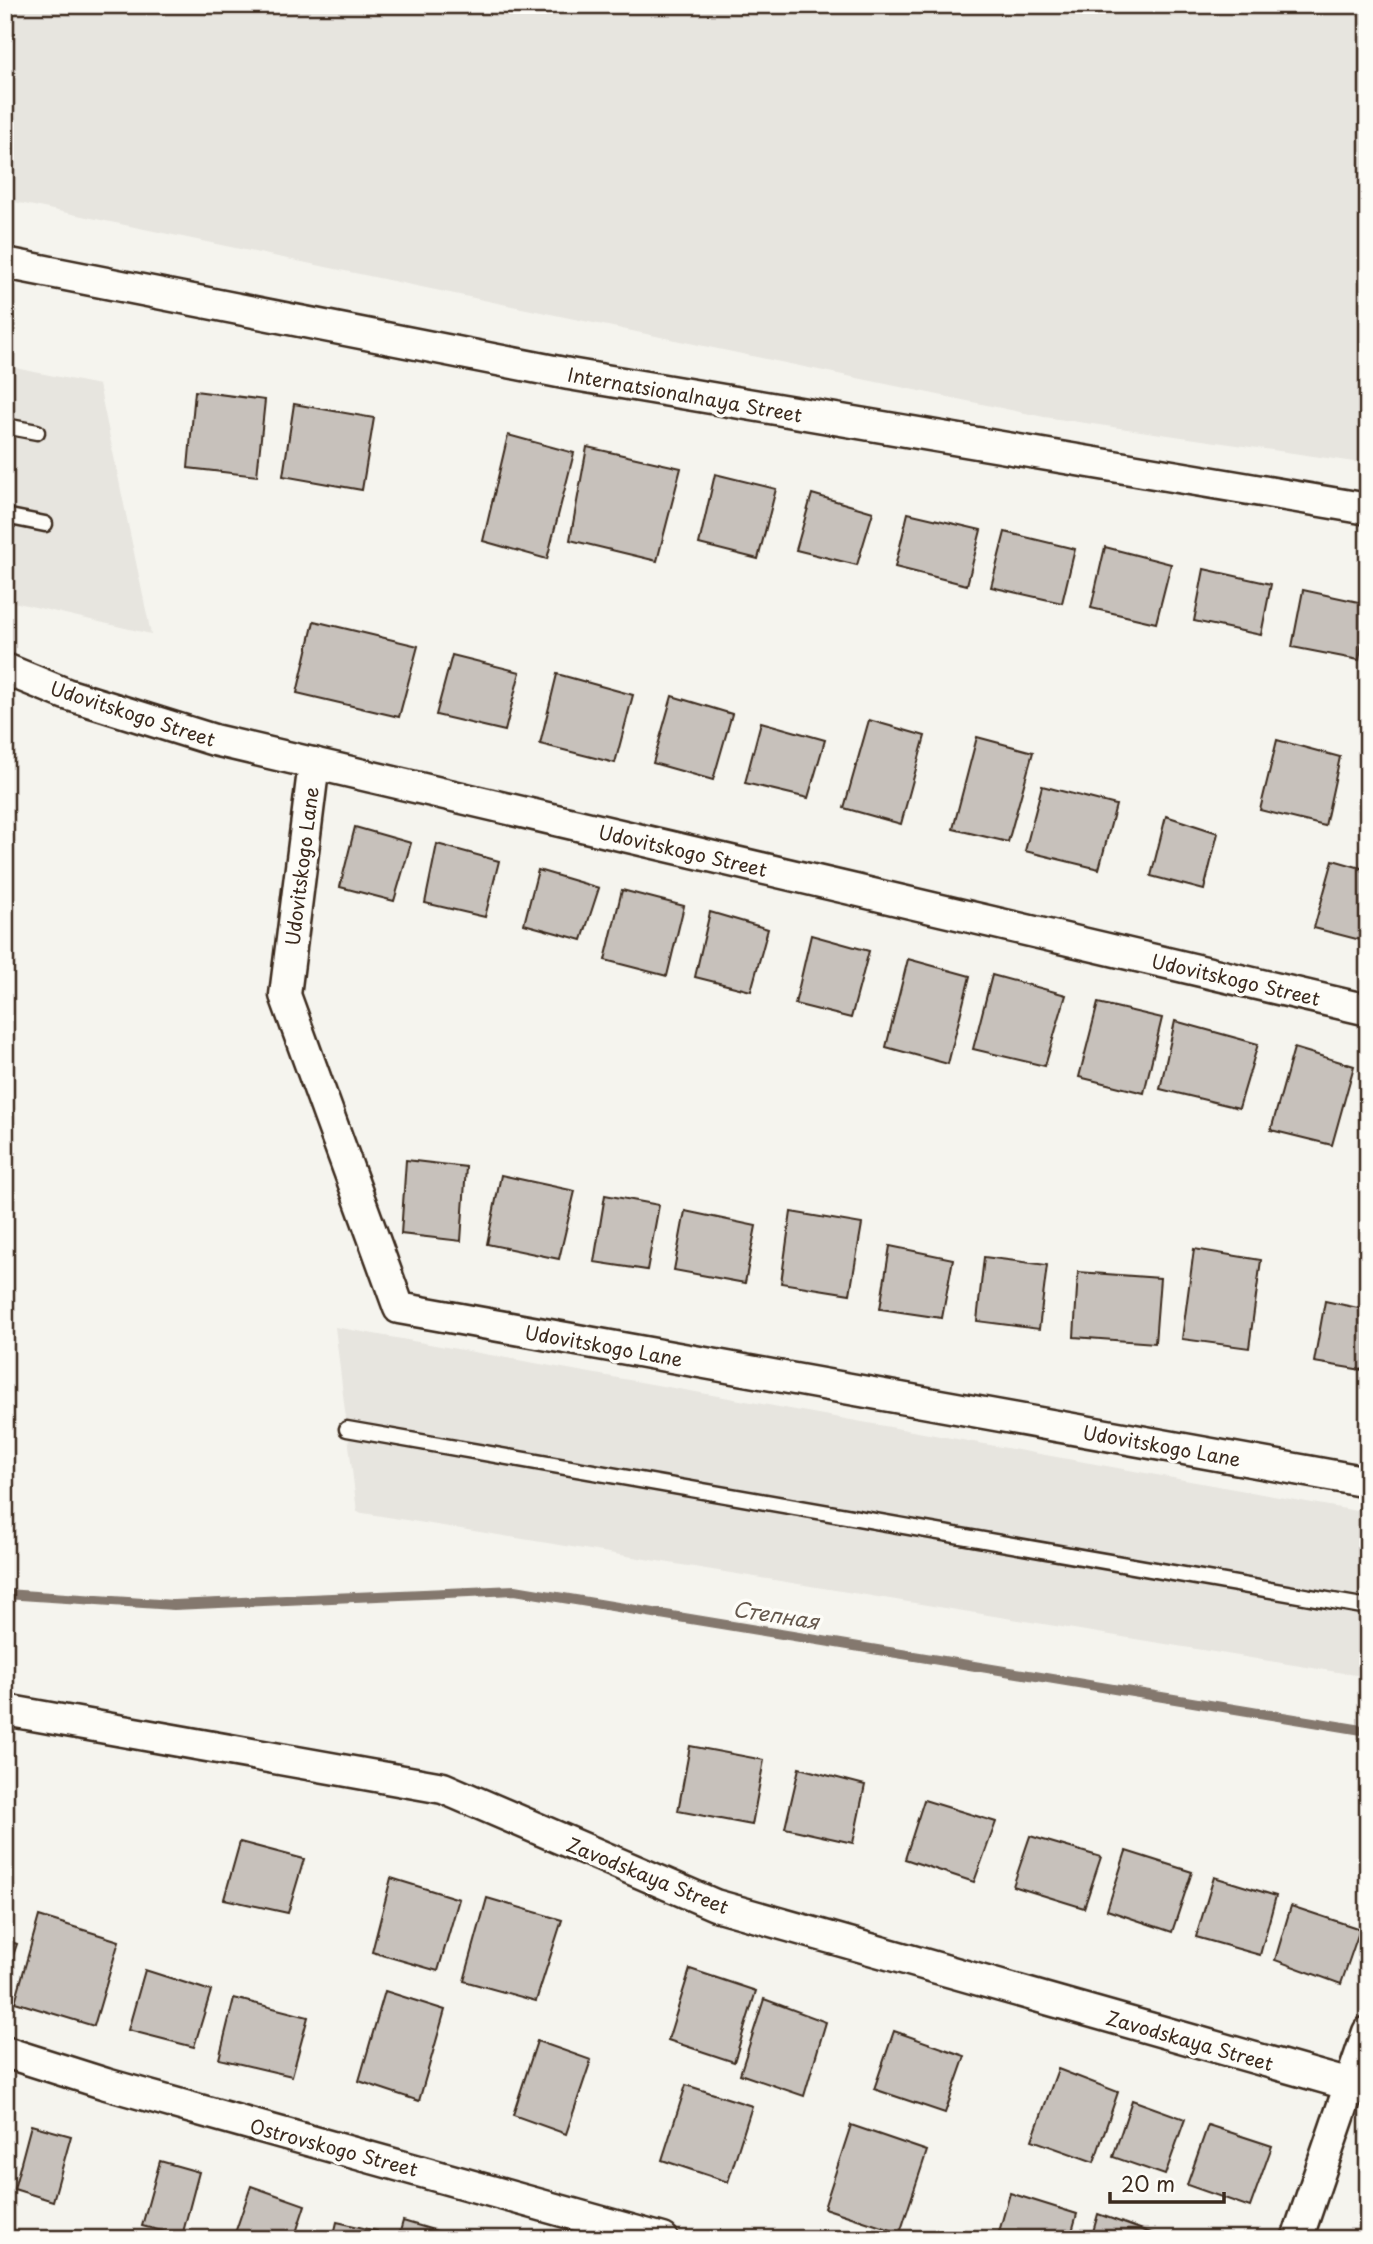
<svg xmlns="http://www.w3.org/2000/svg" width="1373" height="2244" font-family="'Playpen Sans',sans-serif">
  <rect width="100%" height="100%" fill="#f5f4ee"/>
  <filter id="ink" filterUnits="userSpaceOnUse"><feTurbulence type="fractalNoise" baseFrequency=".0143" numOctaves="2"/><feDisplacementMap in="SourceGraphic" scale="14" xChannelSelector="R" yChannelSelector="G"/><feConvolveMatrix kernelMatrix="1 2 1 2 8 2 1 2 1" color-interpolation-filters="sRGB"/></filter>
  <g filter="url(#ink)">
    <g fill="#e7e5df">
      <polygon points="5,5 1368,5 1368,464 1044,417 5,200"/>
      <polygon points="5,366 99,385 151,634 5,600"/>
      <polygon points="335,1327 1368,1513 1368,1677 357,1512"/>
    </g>
    <g fill="none" stroke-linecap="round" stroke-linejoin="round">
      <polyline stroke="#84786e" stroke-width="10" points="5,1594 174,1605 515,1590 1368,1731"/>
    </g>
    <g fill="#c7c1bb" stroke="#3b2a1e" stroke-width="2">
      <polygon points="195,391 265,400 257,476 188,468"/>
      <polygon points="294,404 374,418 362,490 283,476"/>
      <polygon points="508,435 574,453 547,559 483,541"/>
      <polygon points="587,447 681,468 657,561 570,540"/>
      <polygon points="715,474 776,489 758,559 699,544"/>
      <polygon points="812,494 873,512 857,565 796,550"/>
      <polygon points="908,513 981,530 967,585 895,567"/>
      <polygon points="1005,532 1075,549 1062,603 991,587"/>
      <polygon points="1105,547 1171,564 1156,623 1091,608"/>
      <polygon points="1204,569 1271,584 1261,635 1194,621"/>
      <polygon points="1303,590 1368,604 1359,660 1292,647"/>
      <polygon points="314,621 418,646 399,717 297,693"/>
      <polygon points="452,655 520,672 505,731 436,715"/>
      <polygon points="557,674 633,695 615,763 540,744"/>
      <polygon points="672,696 732,714 713,780 653,763"/>
      <polygon points="869,720 925,736 901,824 844,808"/>
      <polygon points="761,722 825,740 808,798 745,783"/>
      <polygon points="977,737 1033,752 1008,842 953,829"/>
      <polygon points="1277,740 1340,757 1325,826 1260,810"/>
      <polygon points="1042,786 1116,805 1099,869 1025,851"/>
      <polygon points="1166,816 1218,833 1204,890 1151,876"/>
      <polygon points="355,827 411,843 394,901 340,887"/>
      <polygon points="437,844 499,861 485,917 425,903"/>
      <polygon points="1333,860 1368,870 1368,942 1314,928"/>
      <polygon points="538,870 599,888 582,940 524,924"/>
      <polygon points="622,890 684,906 667,976 605,960"/>
      <polygon points="710,912 768,929 751,991 695,977"/>
      <polygon points="811,935 869,951 851,1018 795,1004"/>
      <polygon points="908,959 970,976 948,1064 886,1047"/>
      <polygon points="992,975 1066,995 1045,1066 973,1049"/>
      <polygon points="1098,1003 1162,1018 1144,1093 1079,1077"/>
      <polygon points="1175,1021 1258,1044 1239,1108 1160,1089"/>
      <polygon points="1294,1048 1354,1066 1332,1145 1271,1130"/>
      <polygon points="406,1160 466,1167 461,1241 401,1234"/>
      <polygon points="501,1175 575,1191 559,1259 487,1244"/>
      <polygon points="605,1195 659,1205 647,1270 594,1262"/>
      <polygon points="685,1211 756,1226 745,1283 674,1270"/>
      <polygon points="791,1212 862,1224 850,1294 781,1283"/>
      <polygon points="890,1246 953,1259 942,1318 880,1309"/>
      <polygon points="1194,1249 1261,1260 1249,1348 1182,1339"/>
      <polygon points="984,1257 1047,1265 1039,1329 977,1321"/>
      <polygon points="1078,1272 1160,1278 1155,1343 1074,1337"/>
      <polygon points="1325,1301 1368,1310 1368,1371 1314,1362"/>
      <polygon points="690,1746 764,1760 752,1825 678,1811"/>
      <polygon points="799,1768 865,1785 853,1843 785,1828"/>
      <polygon points="924,1800 996,1822 974,1882 905,1859"/>
      <polygon points="1030,1836 1101,1857 1084,1908 1013,1886"/>
      <polygon points="240,1842 304,1859 288,1913 224,1899"/>
      <polygon points="1126,1851 1192,1872 1172,1932 1107,1910"/>
      <polygon points="1214,1877 1276,1896 1260,1955 1196,1937"/>
      <polygon points="391,1878 459,1899 438,1971 372,1952"/>
      <polygon points="487,1898 562,1920 536,2001 464,1981"/>
      <polygon points="1291,1906 1360,1929 1341,1984 1275,1960"/>
      <polygon points="39,1916 119,1941 94,2026 15,2002"/>
      <polygon points="5,1940 17,1944 5,1979"/>
      <polygon points="690,1969 756,1991 734,2062 668,2040"/>
      <polygon points="145,1970 211,1991 194,2047 128,2030"/>
      <polygon points="385,1991 445,2010 419,2101 359,2081"/>
      <polygon points="234,1998 308,2017 292,2076 219,2059"/>
      <polygon points="764,1999 826,2022 804,2096 740,2074"/>
      <polygon points="894,2031 965,2056 945,2113 874,2089"/>
      <polygon points="537,2041 591,2060 566,2134 513,2115"/>
      <polygon points="1058,2069 1118,2092 1094,2162 1032,2140"/>
      <polygon points="686,2085 752,2106 728,2182 662,2160"/>
      <polygon points="1132,2100 1185,2119 1165,2175 1113,2157"/>
      <polygon points="31,2125 71,2136 53,2201 14,2189"/>
      <polygon points="851,2125 927,2151 900,2233 824,2208"/>
      <polygon points="1208,2125 1272,2146 1250,2207 1187,2185"/>
      <polygon points="160,2161 199,2172 182,2236 142,2226"/>
      <polygon points="251,2186 305,2205 294,2239 233,2239"/>
      <polygon points="1010,2193 1077,2214 1070,2239 997,2239"/>
      <polygon points="1098,2214 1154,2234 1153,2239 1091,2239"/>
      <polygon points="403,2221 464,2239 398,2239"/>
      <polygon points="337,2222 377,2231 375,2239 333,2239"/>
    </g>
    <g fill="none" stroke-linecap="round" stroke-linejoin="round">
      <defs>
        <g id="lane">
          <polyline points="5,426 37,432"/>
          <polyline points="5,516 45,524"/>
          <polyline points="347,1429 1368,1607"/>
        </g>
        <g id="street">
          <polyline points="5,263 569,374 1368,509"/>
          <polyline points="5,669 66,694 214,740 1368,1010"/>
          <polyline points="314,763 285,995 399,1308 1368,1482"/>
          <polyline points="5,1710 443,1788 715,1905 1368,2090"/>
          <polyline points="5,2052 106,2084 663,2239"/>
          <polyline points="1297,2239 1368,2032"/>
        </g>
      </defs>
      <use href="#lane" stroke="#3b2a1e" stroke-width="19"/>
      <use href="#street" stroke="#3b2a1e" stroke-width="35"/>
      <use href="#lane" stroke="#fdfcf7" stroke-width="14"/>
      <use href="#street" stroke="#fdfcf7" stroke-width="30"/>
    </g>
  </g>
  <g text-anchor="middle" dominant-baseline="central" stroke-width="7" stroke-linejoin="round" paint-order="stroke">
    <g font-size="19" fill="#3b2a1e" stroke="#fdfcf7">
      <text transform="translate(685 394) rotate(10)">Internatsionalnaya Street</text>
      <text transform="translate(133 713) rotate(18)">Udovitskogo Street</text>
      <text transform="translate(683 850) rotate(13)">Udovitskogo Street</text>
      <text transform="translate(301 866) rotate(-83)">Udovitskogo Lane</text>
      <text transform="translate(1236 979) rotate(13)">Udovitskogo Street</text>
      <text transform="translate(604 1345) rotate(10)">Udovitskogo Lane</text>
      <text transform="translate(1162 1445) rotate(10)">Udovitskogo Lane</text>
      <text transform="translate(648 1875) rotate(22)">Zavodskaya Street</text>
      <text transform="translate(1190 2040) rotate(16)">Zavodskaya Street</text>
      <text transform="translate(334 2147) rotate(15)">Ostrovskogo Street</text>
    </g>
    <g font-size="21" font-style="italic" fill="#65584d" stroke="#fdfcf7">
      <text transform="translate(776 1614) rotate(9)">Степная</text>
    </g>
  </g>
  <rect width="1373" height="2244" fill="none" stroke="#fdfcf7" stroke-width="28"/>
  <rect x="14" y="14" width="1345" height="2216" fill="none" stroke="#3b2a1e" stroke-width="2.5" filter="url(#ink)"/>
  <path d="M1110 2192v10h114v-10" fill="none" stroke="#3b2a1e" stroke-width="3.5"/>
  <text x="1121" y="2192" font-size="21" fill="#3b2a1e" stroke="#fdfcf7" stroke-width="5" paint-order="stroke">20 m</text>
</svg>
